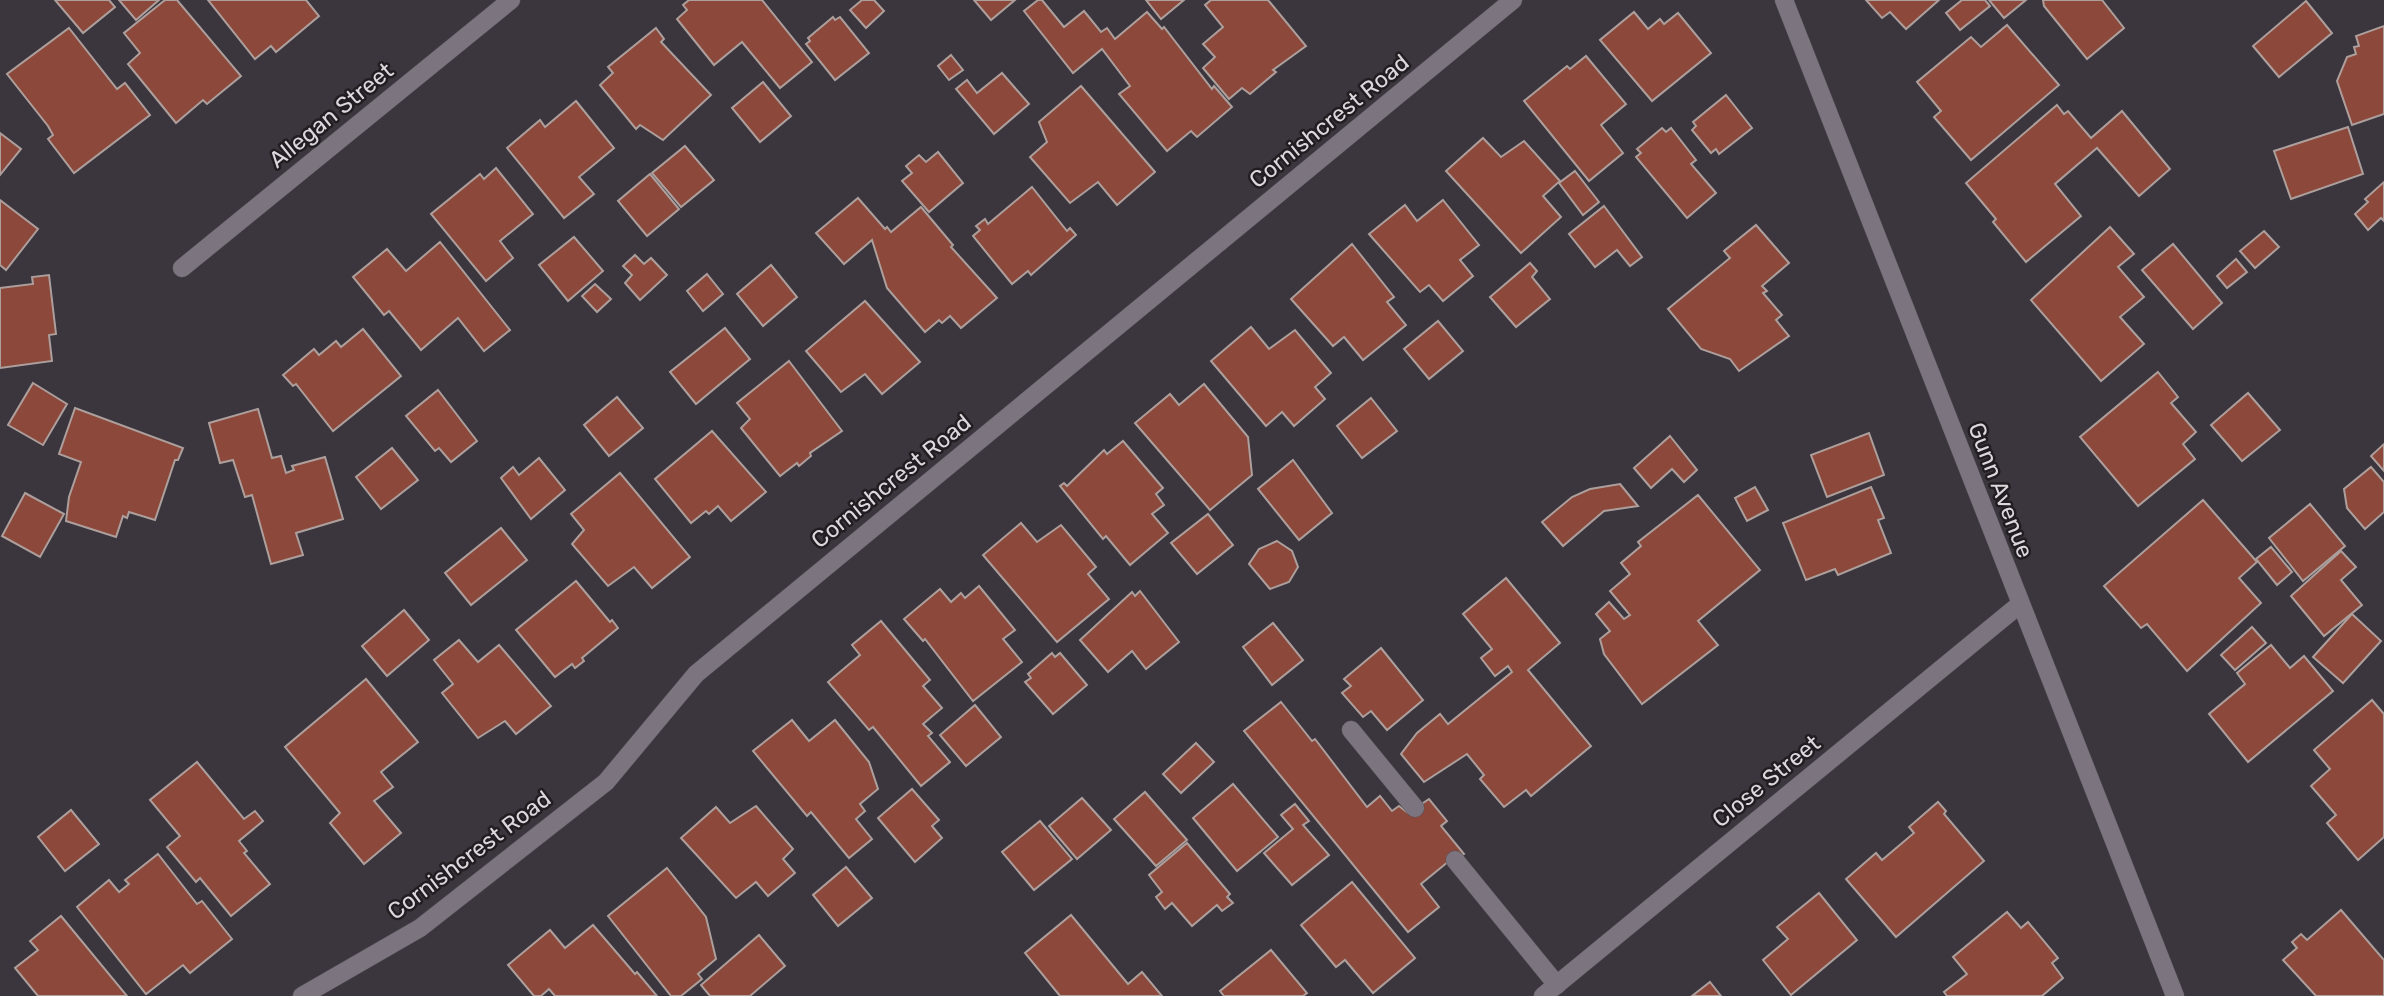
<svg xmlns="http://www.w3.org/2000/svg" width="2384" height="996" font-family="Rubik,sans-serif">
  <rect width="100%" height="100%" fill="#3b353e"/>
  <g fill="#8b483b" stroke="#ad9f9c" stroke-width="2">
    <polygon points="55,0 109,0 115,7 83,33"/>
    <polygon points="119,0 159,0 136,20"/>
    <polygon points="165,0 177,0 241,76 207,104 203,100 176,123 128,64 140,53 124,33"/>
    <polygon points="208,0 306,0 319,16 276,52 271,46 255,59"/>
    <polygon points="689,0 762,0 812,62 780,88 742,42 714,65 677,19 687,10 683,5"/>
    <polygon points="862,0 874,0 884,11 866,28 850,10"/>
    <polygon points="974,0 1015,0 991,20"/>
    <polygon points="1038,0 1042,0 1064,27 1084,11 1101,32 1107,28 1115,39 1147,12 1162,29 1164,27 1212,89 1214,86 1232,107 1197,137 1191,131 1167,151 1119,94 1130,86 1102,49 1073,73 1024,11"/>
    <polygon points="1146,0 1184,0 1161,19"/>
    <polygon points="1211,0 1268,0 1306,46 1273,70 1276,72 1250,94 1242,88 1229,99 1203,68 1215,57 1203,44 1223,27 1205,5"/>
    <polygon points="1866,0 1939,0 1906,29 1890,12 1882,18"/>
    <polygon points="1962,0 1985,0 1990,6 1960,30 1946,13"/>
    <polygon points="1989,0 2026,0 2004,18"/>
    <polygon points="2043,0 2102,0 2124,28 2087,59 2044,6"/>
    <polygon points="2306,1 2332,33 2279,77 2253,46"/>
    <polygon points="1634,12 1648,29 1660,19 1664,24 1678,13 1711,53 1652,101 1600,40"/>
    <polygon points="833,17 835,20 840,17 869,53 835,80 806,44 810,41 808,38"/>
    <polygon points="2007,25 2059,85 1971,160 1934,117 1941,111 1917,82 1971,37 1981,47"/>
    <polygon points="2384,26 2384,114 2352,125 2337,81 2347,57 2356,54 2354,47 2359,46 2356,36"/>
    <polygon points="69,28 117,89 125,83 150,115 74,173 48,139 53,135 48,126 7,74"/>
    <polygon points="656,28 664,39 661,42 711,95 663,140 640,125 636,129 600,85 613,73 608,67"/>
    <polygon points="951,55 963,70 949,80 938,66"/>
    <polygon points="1586,56 1626,104 1601,125 1623,153 1589,181 1524,101 1567,66 1570,69"/>
    <polygon points="1002,73 1029,104 994,134 956,89 967,80 977,93"/>
    <polygon points="763,82 791,116 760,142 732,108"/>
    <polygon points="1081,86 1155,172 1117,205 1098,182 1070,203 1030,157 1047,142 1039,122"/>
    <polygon points="1726,95 1752,128 1719,154 1716,149 1711,153 1692,130 1696,126 1693,122"/>
    <polygon points="576,101 614,148 579,177 594,194 564,218 507,148 540,120 545,127"/>
    <polygon points="2057,105 2064,114 2068,111 2091,138 2122,111 2170,169 2139,196 2097,148 2055,184 2081,216 2026,262 1993,222 1996,219 1966,183"/>
    <polygon points="2348,127 2363,174 2291,199 2274,151"/>
    <polygon points="1662,128 1666,132 1671,128 1696,160 1691,164 1716,193 1687,218 1636,157 1641,153 1637,149"/>
    <polygon points="0,133 21,149 0,175"/>
    <polygon points="1483,138 1501,157 1524,141 1560,181 1543,196 1561,217 1521,253 1446,171"/>
    <polygon points="685,146 714,180 681,207 652,173"/>
    <polygon points="938,152 963,183 929,212 902,181 912,173 906,166 919,155 926,162"/>
    <polygon points="496,168 533,214 500,241 513,258 486,281 431,214 480,174 484,179"/>
    <polygon points="1575,171 1599,202 1583,215 1559,183"/>
    <polygon points="650,174 679,209 647,236 618,201"/>
    <polygon points="2384,182 2384,221 2381,218 2368,230 2355,214 2368,202 2365,199"/>
    <polygon points="1032,187 1067,231 1070,228 1076,235 1031,275 1028,271 1012,284 973,236 980,230 976,226 985,219 988,224"/>
    <polygon points="858,198 885,229 887,227 891,232 921,207 953,245 951,247 997,298 961,328 950,316 942,323 939,320 925,332 887,288 872,240 844,264 816,233"/>
    <polygon points="0,200 38,229 6,270 0,265"/>
    <polygon points="1443,200 1479,245 1460,260 1473,276 1443,301 1429,285 1420,292 1369,234 1405,205 1417,221"/>
    <polygon points="1604,206 1642,257 1630,266 1617,250 1595,267 1569,234"/>
    <polygon points="1756,225 1789,263 1762,286 1767,291 1763,293 1782,315 1776,320 1789,336 1739,371 1730,359 1701,349 1668,309 1730,258 1724,251"/>
    <polygon points="2110,227 2134,254 2118,267 2144,297 2120,317 2144,344 2101,381 2031,300"/>
    <polygon points="2264,231 2279,247 2255,268 2240,251"/>
    <polygon points="574,237 603,271 568,301 539,265"/>
    <polygon points="440,242 510,330 484,351 458,318 421,350 389,311 384,315 353,277 387,249 406,271"/>
    <polygon points="1352,244 1394,297 1387,302 1406,325 1363,360 1344,337 1333,346 1291,299"/>
    <polygon points="2173,244 2222,303 2193,329 2142,270"/>
    <polygon points="635,255 644,264 651,258 667,275 640,300 625,283 632,275 623,266"/>
    <polygon points="2236,259 2247,272 2227,288 2217,276"/>
    <polygon points="1530,263 1537,271 1532,277 1550,299 1516,327 1490,297"/>
    <polygon points="771,265 797,297 763,326 737,294"/>
    <polygon points="707,274 723,294 703,311 687,291"/>
    <polygon points="49,275 56,334 49,335 52,361 0,368 0,288 33,284 32,277"/>
    <polygon points="595,284 611,299 597,312 582,296"/>
    <polygon points="865,301 920,362 882,394 865,374 841,392 806,351"/>
    <polygon points="1438,321 1463,351 1429,379 1404,349"/>
    <polygon points="1251,327 1269,349 1295,330 1331,373 1315,387 1325,399 1294,426 1282,412 1266,426 1211,361"/>
    <polygon points="725,328 750,359 696,404 670,372"/>
    <polygon points="363,329 401,376 333,431 296,384 293,386 283,375 314,349 319,355 336,341 341,347"/>
    <polygon points="789,361 842,431 810,453 811,456 799,466 797,463 780,476 741,428 750,419 737,403"/>
    <polygon points="2158,372 2178,397 2171,403 2196,432 2183,444 2195,459 2138,506 2080,437"/>
    <polygon points="33,383 67,404 43,445 8,425"/>
    <polygon points="1204,384 1248,437 1252,475 1210,510 1135,423 1170,394 1179,405"/>
    <polygon points="438,390 477,441 451,462 439,448 435,451 406,416"/>
    <polygon points="2248,393 2280,430 2242,461 2211,425"/>
    <polygon points="617,397 643,428 609,456 584,425"/>
    <polygon points="1371,398 1397,431 1362,458 1337,426"/>
    <polygon points="75,408 183,448 178,460 175,460 155,520 129,512 127,518 123,516 116,537 66,521 69,497 81,462 59,454"/>
    <polygon points="258,409 272,458 281,456 286,473 294,470 292,466 325,457 343,519 296,533 303,555 271,564 252,495 245,497 233,460 220,463 209,423"/>
    <polygon points="712,431 766,492 731,521 718,506 709,514 706,511 691,523 655,479"/>
    <polygon points="1869,433 1884,475 1827,497 1811,455"/>
    <polygon points="1670,436 1697,470 1684,482 1672,469 1651,488 1634,468"/>
    <polygon points="1123,441 1163,488 1156,494 1164,505 1152,514 1168,533 1130,565 1106,536 1103,539 1060,486 1064,483 1067,486 1104,450 1107,454"/>
    <polygon points="2384,444 2384,471 2371,456"/>
    <polygon points="392,448 418,480 381,509 356,477"/>
    <polygon points="539,458 565,490 531,519 501,478 513,467 519,475"/>
    <polygon points="1293,460 1332,513 1299,540 1258,489"/>
    <polygon points="2371,467 2384,482 2384,512 2365,529 2347,508 2344,489"/>
    <polygon points="620,473 690,557 652,588 634,567 608,586 572,544 584,530 571,514"/>
    <polygon points="1620,484 1638,506 1604,511 1563,546 1542,522 1572,497 1590,489"/>
    <polygon points="1755,487 1768,510 1747,521 1735,498"/>
    <polygon points="1871,487 1884,518 1878,520 1891,553 1838,575 1835,569 1806,580 1783,523"/>
    <polygon points="25,493 64,514 40,557 2,536"/>
    <polygon points="1698,495 1760,570 1698,621 1718,645 1642,704 1604,654 1600,639 1610,631 1596,614 1609,602 1624,619 1630,615 1610,591 1630,574 1621,563 1641,546 1638,542"/>
    <polygon points="2203,500 2257,562 2239,578 2261,603 2187,671 2147,624 2141,628 2104,586"/>
    <polygon points="2310,504 2345,546 2303,581 2269,538"/>
    <polygon points="1208,514 1233,545 1197,574 1171,543"/>
    <polygon points="1021,523 1037,542 1061,525 1096,567 1088,574 1109,599 1057,642 983,555"/>
    <polygon points="501,528 527,560 471,605 445,573"/>
    <polygon points="1277,541 1292,551 1298,567 1289,582 1270,589 1249,564 1259,549"/>
    <polygon points="2271,547 2292,572 2277,585 2256,559"/>
    <polygon points="2341,551 2356,567 2341,580 2362,605 2324,636 2291,596"/>
    <polygon points="1506,578 1560,643 1528,670 1591,746 1531,796 1526,790 1504,807 1480,779 1484,775 1467,754 1424,782 1401,754 1417,733 1440,714 1448,724 1512,672 1508,666 1495,676 1481,658 1492,649 1463,614"/>
    <polygon points="576,581 610,622 612,620 618,628 582,658 584,661 575,668 572,664 555,677 516,630"/>
    <polygon points="979,586 1015,630 1003,639 1022,662 973,701 925,639 923,641 904,619 940,589 951,602 961,593 965,598"/>
    <polygon points="1140,591 1179,642 1146,669 1132,651 1108,672 1080,640 1132,592 1135,596"/>
    <polygon points="404,610 429,640 387,676 362,646"/>
    <polygon points="2352,614 2381,641 2343,683 2313,657"/>
    <polygon points="881,621 930,680 923,686 942,708 923,724 932,733 928,736 950,762 921,786 873,727 869,730 828,682 860,655 852,645"/>
    <polygon points="1273,623 1303,660 1272,685 1243,647"/>
    <polygon points="2252,627 2266,643 2235,670 2221,655"/>
    <polygon points="459,640 478,662 499,645 551,706 516,734 505,721 478,738 442,693 453,684 434,660"/>
    <polygon points="2271,645 2290,668 2304,656 2333,691 2248,762 2209,714 2245,684 2237,673"/>
    <polygon points="1381,648 1423,700 1387,730 1371,711 1363,717 1342,693 1351,686 1344,679"/>
    <polygon points="1052,653 1055,657 1060,653 1087,685 1053,714 1025,682 1031,678 1028,674"/>
    <polygon points="366,679 418,742 381,772 393,787 374,801 401,833 364,864 330,823 340,813 285,747"/>
    <polygon points="2372,700 2384,714 2384,837 2358,860 2327,823 2336,815 2311,786 2330,769 2314,750"/>
    <polygon points="1281,702 1312,741 1315,739 1367,807 1380,796 1392,811 1399,806 1408,813 1429,799 1447,821 1441,826 1464,854 1449,861 1421,884 1439,907 1408,932 1244,731"/>
    <polygon points="975,705 1001,737 966,766 940,735"/>
    <polygon points="792,720 809,741 835,720 869,762 878,789 860,804 865,811 856,819 872,839 849,858 811,812 807,816 753,751"/>
    <polygon points="1196,743 1214,762 1181,793 1163,774"/>
    <polygon points="197,762 244,819 255,811 263,821 239,841 247,851 244,853 270,884 231,916 200,878 196,882 167,847 180,836 150,800"/>
    <polygon points="1233,784 1278,837 1237,871 1193,818"/>
    <polygon points="912,789 939,820 932,826 942,838 915,862 878,818"/>
    <polygon points="1145,792 1187,840 1156,866 1114,819"/>
    <polygon points="1082,798 1111,830 1077,859 1049,826"/>
    <polygon points="1938,802 1946,811 1944,814 1984,861 1896,937 1846,879 1876,853 1882,860 1914,833 1909,827"/>
    <polygon points="1295,804 1309,821 1303,825 1329,855 1292,885 1264,853 1293,829 1281,815"/>
    <polygon points="756,806 793,849 783,859 795,873 768,896 756,882 736,898 681,838 716,807 730,823"/>
    <polygon points="71,810 99,844 65,871 38,837"/>
    <polygon points="1040,821 1072,859 1034,890 1002,852"/>
    <polygon points="1187,843 1230,894 1227,897 1233,903 1222,911 1217,905 1192,926 1172,903 1165,909 1156,897 1162,892 1149,875"/>
    <polygon points="158,854 197,904 202,901 232,939 190,973 183,965 146,994 77,907 109,880 119,892 129,884 125,880"/>
    <polygon points="846,867 872,898 838,926 813,895"/>
    <polygon points="667,868 706,917 716,959 698,974 702,979 681,996 671,996 608,916"/>
    <polygon points="1352,882 1415,958 1373,993 1345,960 1336,967 1301,925"/>
    <polygon points="1819,893 1857,940 1791,995 1763,960 1788,939 1777,927"/>
    <polygon points="2341,910 2384,960 2384,996 2316,996 2283,960 2297,948 2292,942 2301,934 2307,940"/>
    <polygon points="2007,912 2021,928 2028,922 2058,958 2052,963 2063,978 2042,996 1947,996 1944,992 1967,974 1953,957"/>
    <polygon points="1071,915 1128,984 1142,972 1162,996 1060,996 1025,953"/>
    <polygon points="61,916 127,996 38,996 15,968 38,950 30,941"/>
    <polygon points="593,925 635,974 637,972 657,996 555,996 549,989 541,996 534,996 508,965 550,930 565,948"/>
    <polygon points="759,935 785,966 750,996 710,996 701,985"/>
    <polygon points="1271,950 1307,993 1303,996 1224,996 1220,991"/>
    <polygon points="1710,982 1721,996 1692,996"/>
  </g>
  <g fill="none" stroke-linecap="round" stroke-linejoin="round">
    <defs>
      <g id="lane">
        <polyline points="1351,730 1415,808"/>
        <polyline points="1455,860 1557,985"/>
      </g>
      <g id="street">
        <polyline points="182,268 511,0"/>
        <polyline points="302,996 420,928 606,782 696,674 1513,0"/>
        <polyline points="1543,996 2019,605"/>
      </g>
      <polyline id="secondary" points="1784,0 2175,996"/>
    </defs>
    <use href="#lane" stroke="#565158" stroke-width="19"/>
    <use href="#street" stroke="#565158" stroke-width="19"/>
    <use href="#secondary" stroke="#565158" stroke-width="19"/>
    <use href="#lane" stroke="#7c757f" stroke-width="18"/>
    <use href="#street" stroke="#7c757f" stroke-width="18"/>
    <use href="#secondary" stroke="#7c757f" stroke-width="18"/>
  </g>
  <g text-anchor="middle" dominant-baseline="central" stroke-width="5" stroke-linejoin="round" paint-order="stroke">
    <g font-size="23" fill="#dcd8dd" stroke="#211e22">
      <text transform="translate(331 115) rotate(-39)">Allegan Street</text>
      <text transform="translate(1329 121) rotate(-39)">Cornishcrest Road</text>
      <text transform="translate(891 481) rotate(-39)">Cornishcrest Road</text>
      <text transform="translate(2001 490) rotate(69)">Gunn Avenue</text>
      <text transform="translate(1766 781) rotate(-39)">Close Street</text>
      <text transform="translate(469 855) rotate(-37)">Cornishcrest Road</text>
    </g>
  </g>
</svg>
